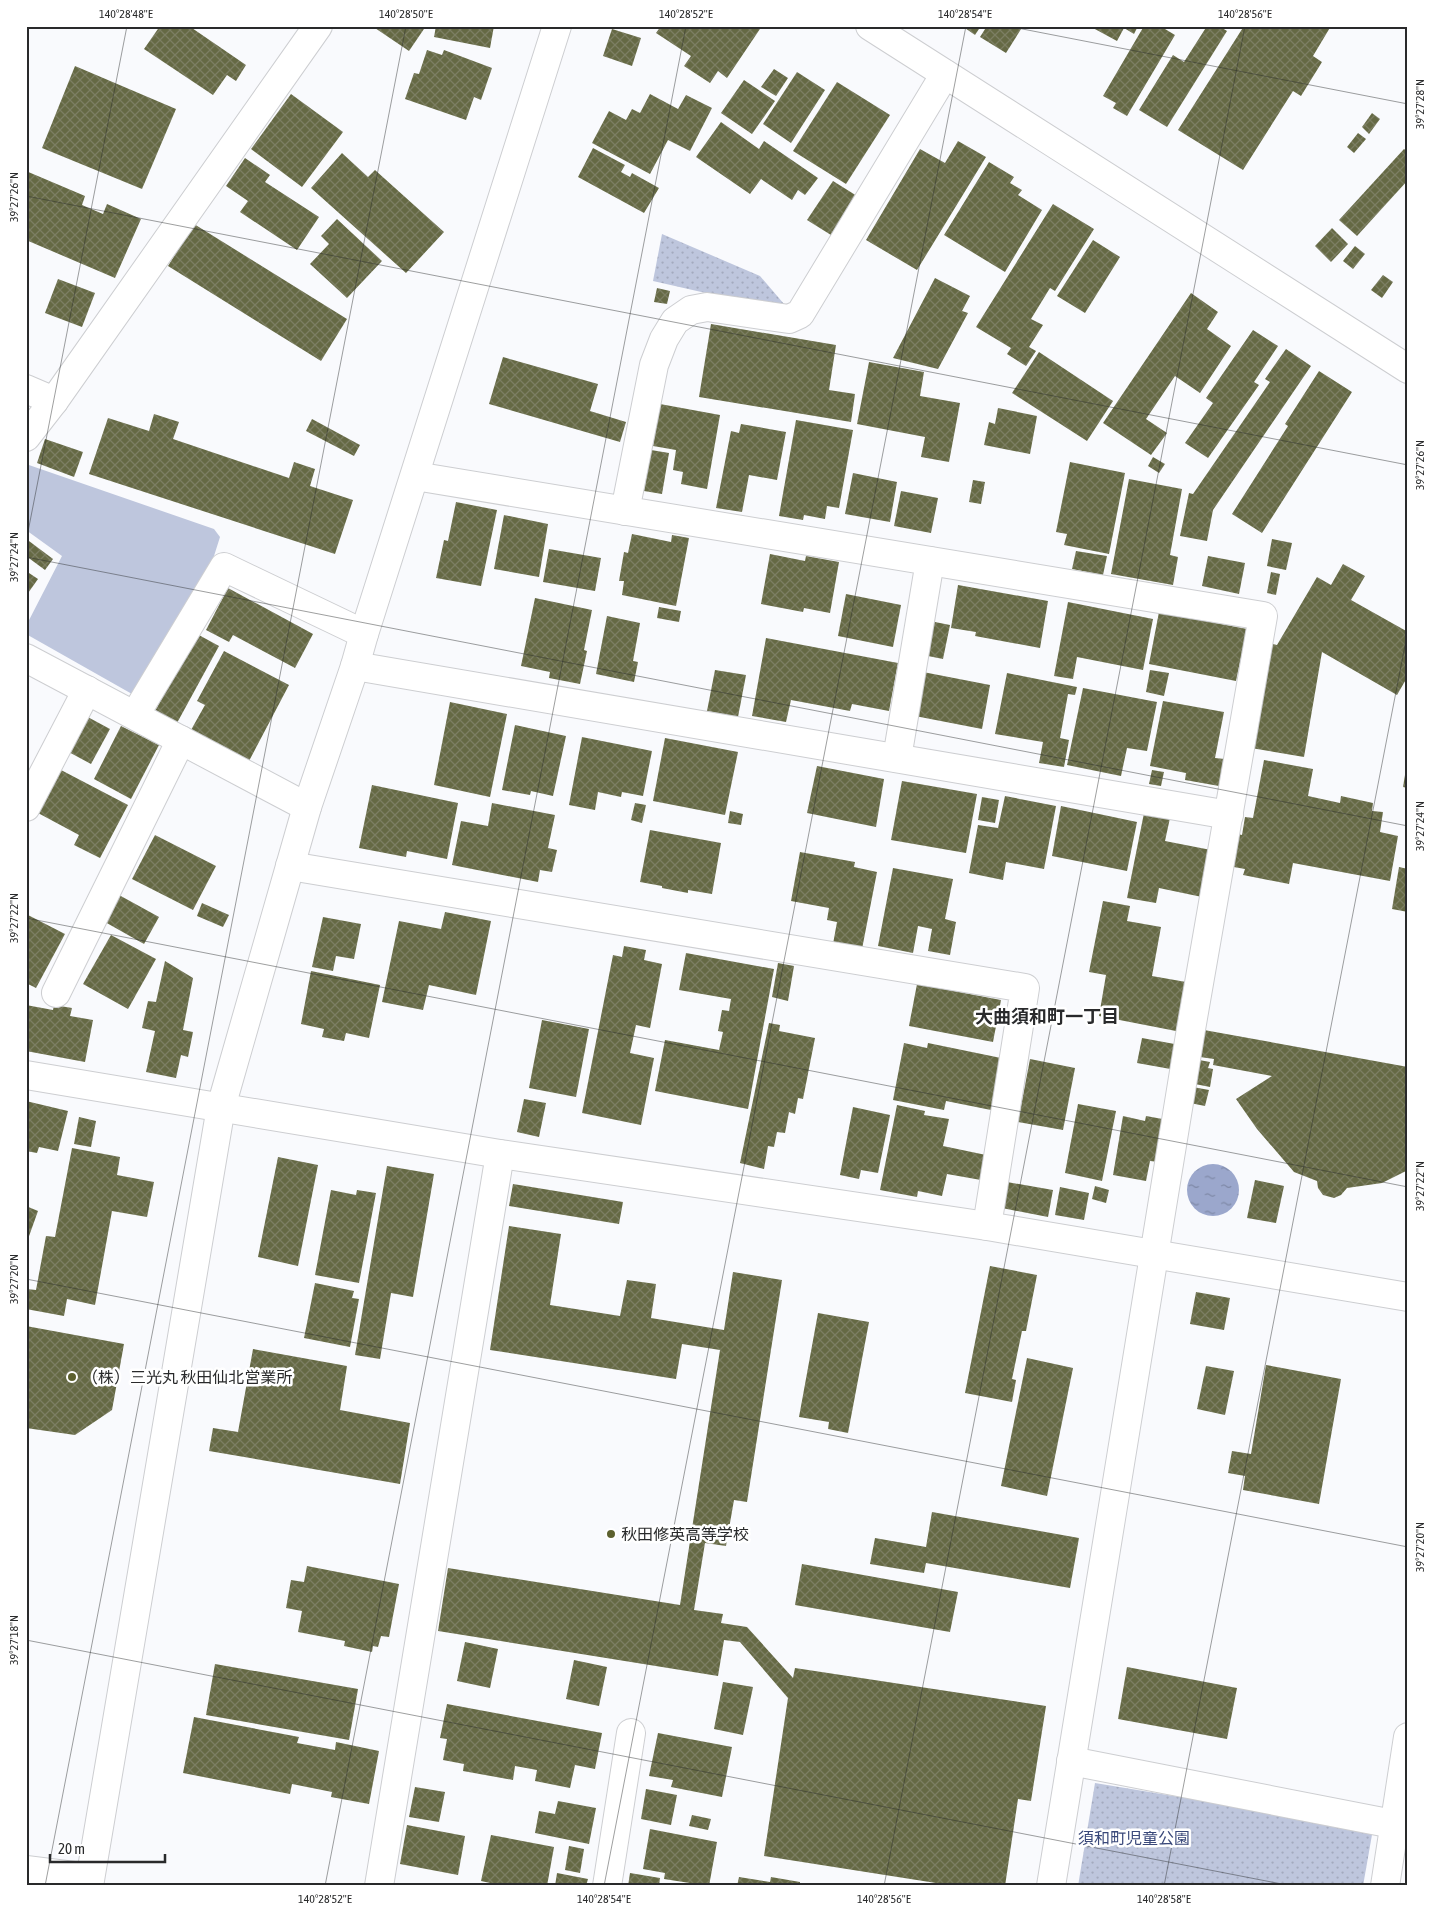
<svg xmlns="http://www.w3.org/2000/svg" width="1434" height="1912" font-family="'Asap Condensed','Noto Sans JP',sans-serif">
  <defs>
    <pattern id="park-dots" width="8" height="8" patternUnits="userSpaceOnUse" patternTransform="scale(1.25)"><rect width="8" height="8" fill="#bec6dd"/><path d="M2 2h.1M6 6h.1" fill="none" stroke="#a3aabe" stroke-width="1.8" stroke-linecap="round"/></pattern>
    <pattern id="water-ripples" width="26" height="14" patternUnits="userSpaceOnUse" patternTransform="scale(1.25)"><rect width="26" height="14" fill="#9ba7cc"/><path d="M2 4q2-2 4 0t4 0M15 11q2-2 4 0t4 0" fill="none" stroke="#7e88a6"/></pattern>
    <pattern id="building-cross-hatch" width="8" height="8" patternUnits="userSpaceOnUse" patternTransform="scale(1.25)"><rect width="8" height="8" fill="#656944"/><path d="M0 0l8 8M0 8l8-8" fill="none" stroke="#7c7e63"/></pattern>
  </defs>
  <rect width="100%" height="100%" fill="#f9fafd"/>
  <polygon fill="#bec6dd" points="26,464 214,529 220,537 214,556 194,594 132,694 26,634 26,626 62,556 26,530"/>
  <g fill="url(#park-dots)">
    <polygon points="662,234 760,276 784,304 781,310 653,281"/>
    <polygon points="1095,1783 1373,1829 1363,1886 1078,1886"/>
  </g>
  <circle fill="url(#water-ripples)" cx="1213" cy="1190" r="26"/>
  <g fill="url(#building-cross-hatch)">
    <polygon points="160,26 189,26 246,65 236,81 227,75 213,95 144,49"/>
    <polygon points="372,26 426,26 409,51"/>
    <polygon points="436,26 494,26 490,48 434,37"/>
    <polygon points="661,26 762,26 727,78 718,71 710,83 684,66 691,56 656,33"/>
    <polygon points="962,26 981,26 975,35"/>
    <polygon points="987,26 1023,26 1006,53 980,37"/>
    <polygon points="1094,26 1138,26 1134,34 1124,28 1117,41 1093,28"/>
    <polygon points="1144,26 1160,26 1175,35 1127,116 1113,108 1116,103 1103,96"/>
    <polygon points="1207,26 1219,26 1227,31 1167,127 1139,110 1173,55 1184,62"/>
    <polygon points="1244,26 1331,26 1313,56 1322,62 1301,96 1293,91 1243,170 1178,130"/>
    <polygon points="612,29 641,38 632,66 603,56"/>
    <polygon points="427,50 442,55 444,50 492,68 481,100 474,97 466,120 405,99 414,73 419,74"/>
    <polygon points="75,66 176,109 142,189 42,148"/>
    <polygon points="774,69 788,78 776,96 761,87"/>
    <polygon points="797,72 825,90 791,143 763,124"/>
    <polygon points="744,80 775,101 752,134 721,113"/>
    <polygon points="837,82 890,115 846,184 793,151"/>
    <polygon points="291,94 343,132 302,187 251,149"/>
    <polygon points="650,94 678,109 686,95 712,108 690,151 668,140 650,174 592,143 609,111 626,120 632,109 640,113"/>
    <polygon points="1372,113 1380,119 1369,134 1362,127"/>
    <polygon points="721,122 759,149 764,141 818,178 805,195 798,190 792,200 761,179 750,194 696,157"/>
    <polygon points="1358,133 1366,139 1354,153 1347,147"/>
    <polygon points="958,141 986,157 917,270 866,240 920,149 945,163"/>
    <polygon points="593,148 625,165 621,172 630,177 632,173 659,188 644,213 578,177"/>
    <polygon points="1404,149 1408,152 1408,180 1357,236 1339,220"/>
    <polygon points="342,153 368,177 375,170 444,232 406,273 311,188"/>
    <polygon points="245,158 270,175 265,182 319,217 297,250 240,212 248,201 226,186"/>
    <polygon points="989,162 1014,177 1010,183 1022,190 1018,195 1042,210 1005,272 944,235"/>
    <polygon points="26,171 85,196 82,205 103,214 107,204 141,219 115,278 26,240"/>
    <polygon points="833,181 857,196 831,235 807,220"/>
    <polygon points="1053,204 1094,229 1055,291 1050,288 1031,319 1043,325 1029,347 1036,351 1026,366 1007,354 1011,348 976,327"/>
    <polygon points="337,219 382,261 347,298 310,264 329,244 321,236"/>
    <polygon points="194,224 347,319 321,361 168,266"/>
    <polygon points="1332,228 1348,244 1331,262 1315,246"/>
    <polygon points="1093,240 1120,257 1085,313 1057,296"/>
    <polygon points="1355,246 1365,254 1353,269 1343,261"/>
    <polygon points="1383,275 1393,282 1382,298 1371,290"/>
    <polygon points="935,278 970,296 962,311 968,313 938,369 893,358"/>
    <polygon points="58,279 95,293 82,327 45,313"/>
    <polygon points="657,288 670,291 667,304 654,302"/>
    <polygon points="1191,293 1218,312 1207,329 1231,346 1200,393 1175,376 1146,419 1167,433 1151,455 1103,423"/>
    <polygon points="711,324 836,345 829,390 855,394 851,422 699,397"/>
    <polygon points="1253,330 1278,346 1254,382 1259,385 1208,458 1185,443 1213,403 1206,398"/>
    <polygon points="1286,349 1311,366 1213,510 1207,541 1180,536 1189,493 1193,494 1270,382 1265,379"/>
    <polygon points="1039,352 1113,401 1087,441 1012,393"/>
    <polygon points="503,357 598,384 590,411 626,422 620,442 489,404"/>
    <polygon points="869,362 924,372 920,396 960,403 949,462 921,457 925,437 857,424"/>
    <polygon points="1319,371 1352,392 1262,533 1232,514 1288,426 1285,424"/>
    <polygon points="660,404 720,415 707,489 681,484 683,472 673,470 676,450 653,446"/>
    <polygon points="998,408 1037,416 1030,454 984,445 989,422 995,424"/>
    <polygon points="154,414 179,422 173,439 289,478 294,462 315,469 310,486 353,500 335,554 89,474 108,418 149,431"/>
    <polygon points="312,419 360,445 354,456 306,431"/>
    <polygon points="796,420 853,430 839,508 827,506 825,519 804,515 803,520 779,516"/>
    <polygon points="741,424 786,432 777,480 749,475 742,512 716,508 731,431 739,433"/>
    <polygon points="45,439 83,452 74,477 37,463"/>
    <polygon points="651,450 669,453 662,494 644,491"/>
    <polygon points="1153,457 1165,464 1159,473 1148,466"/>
    <polygon points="1070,462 1125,473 1109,554 1064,545 1067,534 1056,532"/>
    <polygon points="853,473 897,482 890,522 845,514"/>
    <polygon points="1129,479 1182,489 1170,555 1178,557 1173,585 1111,574"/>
    <polygon points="973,480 985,482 981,504 969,502"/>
    <polygon points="901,491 938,498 931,533 894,526"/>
    <polygon points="456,502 497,510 481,586 436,578 444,540 448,541"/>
    <polygon points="504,515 548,524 539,577 494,569"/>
    <polygon points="632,534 671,542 672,535 689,538 676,606 622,595 624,581 619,581 624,552 628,553"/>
    <polygon points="1272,539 1292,543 1286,570 1267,566"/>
    <polygon points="29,541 53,559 45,570 26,556 26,544"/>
    <polygon points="549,549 601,558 595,591 543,582"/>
    <polygon points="1076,551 1107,556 1103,575 1072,569"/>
    <polygon points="770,554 805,561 806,556 839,562 830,613 804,608 803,612 761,604"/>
    <polygon points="1208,556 1245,563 1239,594 1202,586"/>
    <polygon points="1343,564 1365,576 1351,600 1408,632 1408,676 1397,695 1322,652 1304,757 1251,748 1269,643 1277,645 1317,577 1331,585"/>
    <polygon points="26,571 38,579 26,596"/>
    <polygon points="1271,572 1280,574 1276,595 1267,593"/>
    <polygon points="958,585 1048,601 1040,648 975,636 976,632 951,628"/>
    <polygon points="228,588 313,634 295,668 233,635 229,642 206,630"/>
    <polygon points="846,594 901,605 893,647 838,636"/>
    <polygon points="535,598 592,610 584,650 587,651 580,684 549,678 550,672 521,666"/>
    <polygon points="1068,602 1153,619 1143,670 1077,657 1073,679 1054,676"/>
    <polygon points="659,607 681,611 679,622 657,618"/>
    <polygon points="1159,612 1247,629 1236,681 1149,664"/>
    <polygon points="607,616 640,623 633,661 638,662 634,682 596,674"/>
    <polygon points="930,621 950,625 943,659 923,655"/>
    <polygon points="197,634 219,646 177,723 155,711"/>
    <polygon points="766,638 898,663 889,711 852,704 850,711 791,700 786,722 752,716"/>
    <polygon points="224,651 289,685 249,761 191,730 205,705 197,701"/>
    <polygon points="715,670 746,675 738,717 707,711"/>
    <polygon points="1150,670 1169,673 1164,696 1146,692"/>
    <polygon points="923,672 990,685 982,729 915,716"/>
    <polygon points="1007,673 1077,687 1075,695 1068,694 1060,738 1069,740 1064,767 1039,763 1043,742 995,734"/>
    <polygon points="1083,688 1157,702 1147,751 1127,748 1121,776 1067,765"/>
    <polygon points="1163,701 1224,712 1215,758 1225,759 1219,786 1185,780 1186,773 1150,766"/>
    <polygon points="450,702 507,714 490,797 434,785"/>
    <polygon points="84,715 110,729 91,764 65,750"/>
    <polygon points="515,725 566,736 553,796 531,791 530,795 502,790"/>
    <polygon points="121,726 159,745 131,799 94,779"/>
    <polygon points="582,737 652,751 643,796 622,792 621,797 598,792 595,810 569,805"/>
    <polygon points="665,738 738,752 725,815 653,801"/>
    <polygon points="1264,760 1313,769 1308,796 1340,803 1341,796 1373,803 1372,811 1383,812 1380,832 1398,836 1390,881 1293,863 1289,884 1243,875 1245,869 1228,866 1234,833 1242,835 1245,817 1253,818"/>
    <polygon points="1407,763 1408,763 1408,788 1403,787"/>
    <polygon points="817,766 884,779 876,827 807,813"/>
    <polygon points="61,770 128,805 100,858 74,845 79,835 38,813"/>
    <polygon points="1152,770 1164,772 1161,786 1149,784"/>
    <polygon points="902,781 977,794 966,853 891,840"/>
    <polygon points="372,785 458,803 447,859 407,851 406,857 359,848"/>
    <polygon points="1005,796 1056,806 1044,869 1006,862 1003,880 969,873 978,825 998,828"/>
    <polygon points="982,797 999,800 995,823 978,820"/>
    <polygon points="492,803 555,815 548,848 557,850 552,872 540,870 538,882 452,865 461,821 488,826"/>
    <polygon points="635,803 646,805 642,823 631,820"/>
    <polygon points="1061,806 1137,822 1127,871 1052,856"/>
    <polygon points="730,811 743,814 741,825 728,823"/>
    <polygon points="1144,813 1170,818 1165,841 1211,850 1202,897 1159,888 1156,903 1127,898"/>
    <polygon points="650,830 721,843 712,894 688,890 688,893 662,888 662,886 640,882"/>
    <polygon points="155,835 216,866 193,910 132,879"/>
    <polygon points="800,852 855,862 854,867 877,872 862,949 833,944 837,922 827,920 829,908 791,901"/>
    <polygon points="1399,867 1408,869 1408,912 1392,909"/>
    <polygon points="893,868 953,879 945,919 956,922 950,955 928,951 932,929 918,926 913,953 878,946"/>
    <polygon points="119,895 159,917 144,944 105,922"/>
    <polygon points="1103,901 1130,906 1127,921 1161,927 1152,976 1186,982 1176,1031 1099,1016 1106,975 1089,972"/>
    <polygon points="202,903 229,915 223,927 197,916"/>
    <polygon points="445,912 491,921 476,995 429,985 423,1010 382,1002 399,921 441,929"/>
    <polygon points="26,914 65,934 36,988 26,983"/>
    <polygon points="323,917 361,924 354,959 336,956 333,971 312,967"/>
    <polygon points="111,935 156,959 128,1009 83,984"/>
    <polygon points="624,946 646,950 644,960 662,964 650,1028 636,1025 630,1053 654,1058 641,1125 582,1113 613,955 622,957"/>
    <polygon points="686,953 774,969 748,1109 655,1091 665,1040 719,1050 723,1032 718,1031 722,1010 729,1011 731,999 679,990"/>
    <polygon points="165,961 193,978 183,1030 193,1032 188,1057 181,1055 176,1078 146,1072 155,1031 142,1028 148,1001 156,1002"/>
    <polygon points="778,963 794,966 788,1001 772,997"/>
    <polygon points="311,971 380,985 369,1038 346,1033 344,1041 322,1037 324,1029 301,1024"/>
    <polygon points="917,984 1001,1000 993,1042 909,1026"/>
    <polygon points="26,1005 53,1010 54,1005 72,1008 70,1016 93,1020 85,1062 26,1051"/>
    <polygon points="542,1020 589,1029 576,1097 529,1088"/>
    <polygon points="769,1023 780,1025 779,1031 815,1038 803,1099 798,1098 795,1114 789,1112 785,1133 777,1132 774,1147 768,1146 764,1169 740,1163"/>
    <polygon points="1204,1030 1408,1067 1408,1170 1382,1183 1347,1188 1341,1195 1334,1198 1323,1195 1318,1188 1317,1181 1294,1172 1257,1129 1236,1099 1272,1076 1213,1065 1214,1059 1200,1057"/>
    <polygon points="1142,1038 1180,1045 1176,1070 1137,1063"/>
    <polygon points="904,1043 927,1048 928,1043 1001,1058 991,1110 946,1101 944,1110 893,1100"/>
    <polygon points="1030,1059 1075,1068 1063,1130 1018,1122"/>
    <polygon points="1199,1060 1210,1062 1208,1068 1213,1069 1210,1087 1190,1083"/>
    <polygon points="1193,1087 1209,1090 1205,1106 1190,1103"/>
    <polygon points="524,1099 546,1103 539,1137 517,1132"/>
    <polygon points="26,1101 68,1111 58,1151 39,1147 37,1153 26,1151"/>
    <polygon points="1078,1104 1116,1111 1102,1181 1065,1173"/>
    <polygon points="897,1105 925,1111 924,1115 949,1119 943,1146 986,1155 981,1180 947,1174 942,1196 918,1191 917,1197 880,1190"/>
    <polygon points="853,1107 890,1115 878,1173 861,1170 859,1179 840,1175"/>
    <polygon points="1123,1116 1145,1121 1146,1116 1168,1120 1159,1162 1150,1161 1146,1181 1113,1175"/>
    <polygon points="79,1117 96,1121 91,1147 74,1144"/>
    <polygon points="72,1148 120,1157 117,1175 154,1182 147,1217 112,1211 95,1305 67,1299 64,1316 26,1309 26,1291 27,1289 36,1290 46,1236 55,1237"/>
    <polygon points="278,1157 318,1165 298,1266 258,1257"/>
    <polygon points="387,1166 434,1174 413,1297 391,1293 380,1359 355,1355"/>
    <polygon points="1255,1180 1284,1186 1276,1223 1247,1218"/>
    <polygon points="1007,1182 1053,1190 1048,1217 1002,1208"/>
    <polygon points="513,1184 623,1202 619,1224 509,1206"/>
    <polygon points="1095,1186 1109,1190 1106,1203 1092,1199"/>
    <polygon points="1060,1187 1089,1193 1084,1220 1055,1215"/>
    <polygon points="331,1190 356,1195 357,1190 376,1193 359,1283 315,1275"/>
    <polygon points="26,1206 38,1211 28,1239 26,1238"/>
    <polygon points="509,1226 561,1234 550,1305 620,1316 627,1280 656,1284 651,1318 724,1330 733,1272 782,1280 747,1502 734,1500 726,1546 705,1543 694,1610 723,1614 721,1623 747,1627 793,1678 795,1668 1046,1706 1031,1801 1018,1799 1005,1886 955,1886 764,1856 788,1698 740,1642 724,1640 718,1676 438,1631 448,1568 680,1605 720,1350 682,1344 676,1379 490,1350"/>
    <polygon points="990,1266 1037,1275 1026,1331 1022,1331 1012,1379 1016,1380 1012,1402 965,1393"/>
    <polygon points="315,1283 354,1291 352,1298 359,1299 350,1347 304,1338"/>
    <polygon points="1196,1292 1230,1298 1224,1330 1190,1324"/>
    <polygon points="818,1313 869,1322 848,1433 828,1429 829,1422 799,1417"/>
    <polygon points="26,1326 124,1344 112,1410 75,1435 26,1428"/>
    <polygon points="253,1349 347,1366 340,1410 410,1423 400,1484 209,1451 213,1428 238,1432"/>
    <polygon points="1027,1358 1073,1368 1047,1496 1001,1486"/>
    <polygon points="1266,1365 1341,1379 1319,1504 1243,1490 1245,1476 1228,1473 1232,1451 1251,1454"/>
    <polygon points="1206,1366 1234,1371 1225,1415 1197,1409"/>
    <polygon points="932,1512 1079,1538 1070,1588 926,1563 924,1573 870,1564 875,1538 926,1547"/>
    <polygon points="802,1564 958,1592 950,1632 795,1605"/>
    <polygon points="307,1566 399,1584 389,1637 381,1636 378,1647 373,1646 372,1652 344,1646 345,1641 298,1632 302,1611 286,1608 291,1580 304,1582"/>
    <polygon points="465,1642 498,1649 490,1688 457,1681"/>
    <polygon points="574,1660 607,1667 599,1706 566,1699"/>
    <polygon points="215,1664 358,1689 349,1740 206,1715"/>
    <polygon points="1127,1667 1237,1688 1227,1739 1118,1719"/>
    <polygon points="723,1682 753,1687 743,1735 714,1729"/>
    <polygon points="447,1704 602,1733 595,1769 575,1765 570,1788 535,1781 537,1770 515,1766 513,1780 463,1771 464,1764 443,1760 447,1739 440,1738"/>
    <polygon points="194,1717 299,1737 297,1743 335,1750 336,1742 379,1751 369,1804 331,1797 332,1792 292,1784 290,1794 183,1773"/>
    <polygon points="658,1733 732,1747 722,1797 671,1787 673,1780 649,1776"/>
    <polygon points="415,1787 445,1792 439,1822 409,1817"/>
    <polygon points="646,1789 677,1795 671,1825 641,1819"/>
    <polygon points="558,1801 596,1808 589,1844 535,1833 539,1811 555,1814"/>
    <polygon points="692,1815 711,1819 708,1830 689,1826"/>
    <polygon points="407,1825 465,1836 458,1875 400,1864"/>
    <polygon points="650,1829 717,1842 709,1886 664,1879 665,1873 643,1869"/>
    <polygon points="491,1835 554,1847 547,1886 504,1886 481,1881"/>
    <polygon points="569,1846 584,1849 580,1873 565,1870"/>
    <polygon points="557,1873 588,1879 586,1886 555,1886"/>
    <polygon points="630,1873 660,1878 659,1886 628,1886"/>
    <polygon points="739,1877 770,1882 771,1877 800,1882 800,1886 737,1886"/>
  </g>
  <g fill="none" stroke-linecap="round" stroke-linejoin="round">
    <defs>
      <g id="minor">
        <polyline points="26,389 54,401"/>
        <polyline points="26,437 54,401 318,26"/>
        <polyline points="415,476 1263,616 1190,1035 1051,1886"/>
        <polyline points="625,511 654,365 664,339 675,321 691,310 707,307 789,319 800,314 945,74"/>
        <polyline points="26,658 307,807"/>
        <polyline points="355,666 1229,815"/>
        <polyline points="135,715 224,567 364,634"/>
        <polyline points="897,758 930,561"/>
        <polyline points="26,807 87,690"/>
        <polyline points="290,866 1025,988 987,1226"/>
        <polyline points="56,993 181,740"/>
        <polyline points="26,1075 500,1154 987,1226 1408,1297"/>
        <polyline points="1071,1761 1393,1824"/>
        <polyline points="26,1870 90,1878"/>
        <polyline points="379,1886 500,1154"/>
        <polyline points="607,1886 631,1733"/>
        <polyline points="1385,1886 1408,1737"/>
      </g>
      <g id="tertiary">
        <polyline points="870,26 1408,369"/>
        <polyline points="89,1886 221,1107 307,807 355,666 364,634 557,26"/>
      </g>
    </defs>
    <use href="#minor" stroke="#cdced1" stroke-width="30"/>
    <use href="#tertiary" stroke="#cdced1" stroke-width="30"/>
    <use href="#minor" stroke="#fff" stroke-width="28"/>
    <use href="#tertiary" stroke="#fff" stroke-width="28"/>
  </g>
  <path fill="none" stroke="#292a2b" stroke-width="1" stroke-opacity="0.45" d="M1007,26l401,78M26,196l1382,269M26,542l101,-516M26,557l1382,269M26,918l1382,269M26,1279l1382,268M26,1640l1266,246M45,1886l361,-1860M325,1886l361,-1860M604,1886l362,-1860M884,1886l361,-1860M1164,1886l244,-1256"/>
  <g fill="#5c602e" stroke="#fff" stroke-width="2">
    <circle cx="72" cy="1377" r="5"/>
    <circle cx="611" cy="1534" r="5"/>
  </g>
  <g text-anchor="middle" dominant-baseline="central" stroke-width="5" stroke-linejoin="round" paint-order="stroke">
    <g font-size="16" fill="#292a2b" stroke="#fff" text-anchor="start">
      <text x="82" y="1377">（株）三光丸 秋田仙北営業所</text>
      <text x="621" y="1534">秋田修英高等学校</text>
    </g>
    <g font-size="16" fill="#3a497a" stroke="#fff">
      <text x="1134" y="1838">須和町児童公園</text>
    </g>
    <g font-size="18" font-weight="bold" fill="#292a2c" stroke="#fff">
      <text x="1047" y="1016">大曲須和町一丁目</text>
    </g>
  </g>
  <rect width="1434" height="1912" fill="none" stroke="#ffffff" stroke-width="55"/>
  <path d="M50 1854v8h115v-8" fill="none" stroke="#292a2b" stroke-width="2.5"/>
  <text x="58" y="1854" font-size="15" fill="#292a2b" stroke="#ffffff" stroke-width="4" paint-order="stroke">20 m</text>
  <rect x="28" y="28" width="1378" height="1856" fill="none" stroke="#292a2b" stroke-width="2"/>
  <g font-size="12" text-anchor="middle" fill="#292a2b">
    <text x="126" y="18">140°28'48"E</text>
    <text x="406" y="18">140°28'50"E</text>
    <text x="686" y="18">140°28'52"E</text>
    <text x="965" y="18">140°28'54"E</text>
    <text x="1245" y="18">140°28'56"E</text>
    <text transform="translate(1420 104) rotate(-90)" y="4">39°27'28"N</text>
    <text transform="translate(14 197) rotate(-90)" y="4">39°27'26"N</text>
    <text transform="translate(1420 465) rotate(-90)" y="4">39°27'26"N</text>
    <text transform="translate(14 557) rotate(-90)" y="4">39°27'24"N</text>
    <text transform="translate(1420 826) rotate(-90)" y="4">39°27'24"N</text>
    <text transform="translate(14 918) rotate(-90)" y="4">39°27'22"N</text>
    <text transform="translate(1420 1186) rotate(-90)" y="4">39°27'22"N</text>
    <text transform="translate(14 1279) rotate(-90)" y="4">39°27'20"N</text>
    <text transform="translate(1420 1547) rotate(-90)" y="4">39°27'20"N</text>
    <text transform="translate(14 1640) rotate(-90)" y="4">39°27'18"N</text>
    <text x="325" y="1903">140°28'52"E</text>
    <text x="604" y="1903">140°28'54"E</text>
    <text x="884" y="1903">140°28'56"E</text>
    <text x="1164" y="1903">140°28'58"E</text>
  </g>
</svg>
